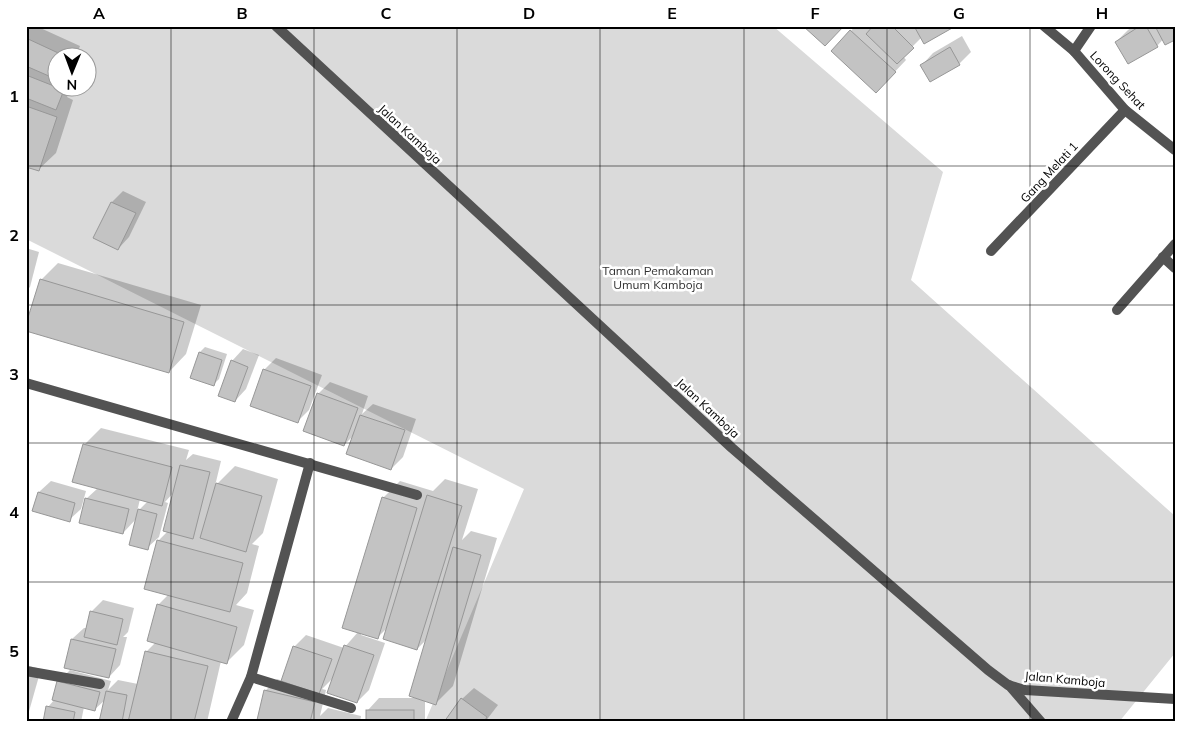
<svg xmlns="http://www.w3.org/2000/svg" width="1201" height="748" font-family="Mulish,sans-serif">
  <rect width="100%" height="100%" fill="#fff"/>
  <path fill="#dadada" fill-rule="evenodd" d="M26,26h747l170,146 -32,108 264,236v137l-56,69h-694l99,-233 -498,-250zM58,58h30v30h-30z"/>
  <g fill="#0003" fill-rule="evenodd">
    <polygon points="26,26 36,26 80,46 75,58 58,58 58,88 71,88 67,97 73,100 56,153 38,170 26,166"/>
    <polygon points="855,26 870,26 873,29 875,26 953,26 922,37 903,56 906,60 888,79 851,31"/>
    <polygon points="1134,26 1175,26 1157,46 1116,42 1128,30"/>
    <polygon points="962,36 971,52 959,64 922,65 933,53"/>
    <polygon points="123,191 146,202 129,237 118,249 94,238 112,202"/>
    <polygon points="26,248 39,252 30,287 26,291"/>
    <polygon points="58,263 201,305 186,354 169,372 41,280"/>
    <polygon points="205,347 227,354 219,379 213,385 200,352"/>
    <polygon points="243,349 259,355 246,389 235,401 232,361"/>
    <polygon points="276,358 322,375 309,410 297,422 264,370"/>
    <polygon points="330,382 368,396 362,414 373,404 416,419 403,457 391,469 355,434 344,445 318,394"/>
    <path d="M101,428l88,22 -3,10 7,-6 28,7 -6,25 20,-20 43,13 -15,54 -11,11 7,2 -12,47 -11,12 18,5 -10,35 -17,17 -6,-1 -14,61h-107l5,-22 -11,10 -10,-3 -3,15h-37l4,-15 7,-8 3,-17 12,-12 41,11 -3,9 10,-10 20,4 8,-32 9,-9 3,-38 11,-11 -11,-53 10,-10 6,-39 -9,10 3,1 -9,34 -12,11 -10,-30 -14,15 -37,-34 12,-11 -14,-43zM140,499l8,2 -11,11z"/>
    <polygon points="445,479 478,489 462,540 471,531 497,538 453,686 436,703 425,700 425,722 368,722 368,710 379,698 418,698 428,638 417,649 388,627 377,638 361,633 361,635 385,643 369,690 357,702 333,678 322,689 326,690 320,716 328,708 361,716 360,722 260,722 262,720 265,691 277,679 283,681 295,646 306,635 344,648 358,632 383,498 400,481 433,491"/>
    <polygon points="51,481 86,491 81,509 69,520 39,492"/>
    <polygon points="103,600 134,608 128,632 123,637 127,637 120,665 109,677 66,667 72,639 84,628 87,628 91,612"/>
    <polygon points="26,665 41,669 26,722"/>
    <polygon points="474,688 498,705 485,722 446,722 462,699"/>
  </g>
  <g fill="#c3c3c3" stroke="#979797">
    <polygon points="803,26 844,26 825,46"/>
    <polygon points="873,26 892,26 914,48 897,64 866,34"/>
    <polygon points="914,26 954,26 954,27 924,44"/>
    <polygon points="1140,26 1146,26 1158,47 1128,64 1115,42"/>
    <polygon points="1155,26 1175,26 1175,40 1165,45"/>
    <polygon points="850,30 896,72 876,93 831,51"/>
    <polygon points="26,38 69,58 58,58 58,80 26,66"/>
    <polygon points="950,47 960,65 930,82 920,65"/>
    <polygon points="26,75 64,90 56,110 26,98"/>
    <polygon points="26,106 57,117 39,171 26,167"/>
    <polygon points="111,202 136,213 118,250 93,238"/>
    <polygon points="40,279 184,322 169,373 26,331 26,324"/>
    <polygon points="199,352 222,360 214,386 190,378"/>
    <polygon points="231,360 248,367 235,402 218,396"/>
    <polygon points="263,369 311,386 298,423 250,406"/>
    <polygon points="317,393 358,408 344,446 303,431"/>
    <polygon points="360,415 405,430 391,470 346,454"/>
    <polygon points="83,444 172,467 162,506 72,482"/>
    <polygon points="180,465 210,472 193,539 163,531"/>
    <polygon points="216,483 262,496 246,552 200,538"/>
    <polygon points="38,492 75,503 70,522 32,511"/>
    <polygon points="427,495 462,506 417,650 383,639"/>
    <polygon points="382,497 417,508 378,639 342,628"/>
    <polygon points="85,498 129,509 123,534 79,523"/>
    <polygon points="138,509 157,514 148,550 129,545"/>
    <polygon points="157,540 243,563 230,612 144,589"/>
    <polygon points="453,547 481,555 436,705 409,696"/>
    <polygon points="157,604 237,627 227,664 147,641"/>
    <polygon points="90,611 123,619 117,645 84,637"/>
    <polygon points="71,639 116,649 109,678 64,668"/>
    <polygon points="344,645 374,655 357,703 327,693"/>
    <polygon points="293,646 332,659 319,694 281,681"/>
    <polygon points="145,651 208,666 194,722 128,722"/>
    <polygon points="57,681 100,692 95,711 52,700"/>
    <polygon points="264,690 315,702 310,722 265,722 257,720"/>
    <polygon points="106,691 127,695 122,722 99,722"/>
    <polygon points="461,698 487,717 484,722 444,722"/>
    <polygon points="46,706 75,712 73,722 43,722"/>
    <rect x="366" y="710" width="48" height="12"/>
  </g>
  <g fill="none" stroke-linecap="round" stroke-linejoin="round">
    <g stroke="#535353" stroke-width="10">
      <polyline points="276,26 732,448 988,670 1008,685 1025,690 1175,699"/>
      <polyline points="1044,26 1074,51 1125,110 1175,150"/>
      <polyline points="1074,51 1091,26"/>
      <polyline points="991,251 1125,110"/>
      <polyline points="1163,257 1175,268"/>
      <polyline points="1117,310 1175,244"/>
      <polyline points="26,383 417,495"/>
      <polyline points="26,671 100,684"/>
      <polyline points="251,677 351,708"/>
      <polyline points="1009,685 1041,722"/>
      <polyline points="231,722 251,677 310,463"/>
    </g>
  </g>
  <path fill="none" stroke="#000" stroke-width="1" stroke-opacity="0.55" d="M171,26v696M314,26v696M457,26v696M600,26v696M744,26v696M887,26v696M1030,26v696M26,166h1149M26,305h1149M26,443h1149M26,582h1149"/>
  <g text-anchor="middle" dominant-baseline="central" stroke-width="5" stroke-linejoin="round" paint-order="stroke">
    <g font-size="12" fill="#000" stroke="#fff">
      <text transform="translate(1118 80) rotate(47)">Lorong Sehat</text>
      <text transform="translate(410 134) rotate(43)">Jalan Kamboja</text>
      <text transform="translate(1049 172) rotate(-47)">Gang Melati 1</text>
      <text transform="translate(708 408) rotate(43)">Jalan Kamboja</text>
      <text transform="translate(1065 679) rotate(5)">Jalan Kamboja</text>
    </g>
    <g font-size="12" fill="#313131" stroke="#fff">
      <text x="658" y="270">Taman Pemakaman<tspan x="658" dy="14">Umum Kamboja</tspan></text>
    </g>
  </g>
  <rect width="1201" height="748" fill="none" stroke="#ffffff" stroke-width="55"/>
  <g transform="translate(72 72) rotate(181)"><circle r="24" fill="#ffffff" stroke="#999999"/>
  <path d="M0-4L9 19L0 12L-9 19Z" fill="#000000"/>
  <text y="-8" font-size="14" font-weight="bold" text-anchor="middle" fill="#000000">N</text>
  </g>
  <rect x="28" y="28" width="1146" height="692" fill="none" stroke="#000" stroke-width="2"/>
  <g font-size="16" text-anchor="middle" font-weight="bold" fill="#000">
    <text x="99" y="19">A</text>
    <text x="242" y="19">B</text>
    <text x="386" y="19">C</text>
    <text x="529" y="19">D</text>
    <text x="672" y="19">E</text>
    <text x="815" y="19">F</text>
    <text x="959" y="19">G</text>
    <text x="1102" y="19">H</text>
    <text x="14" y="102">1</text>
    <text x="14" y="241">2</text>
    <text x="14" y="380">3</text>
    <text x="14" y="518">4</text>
    <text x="14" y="657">5</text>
  </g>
</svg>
